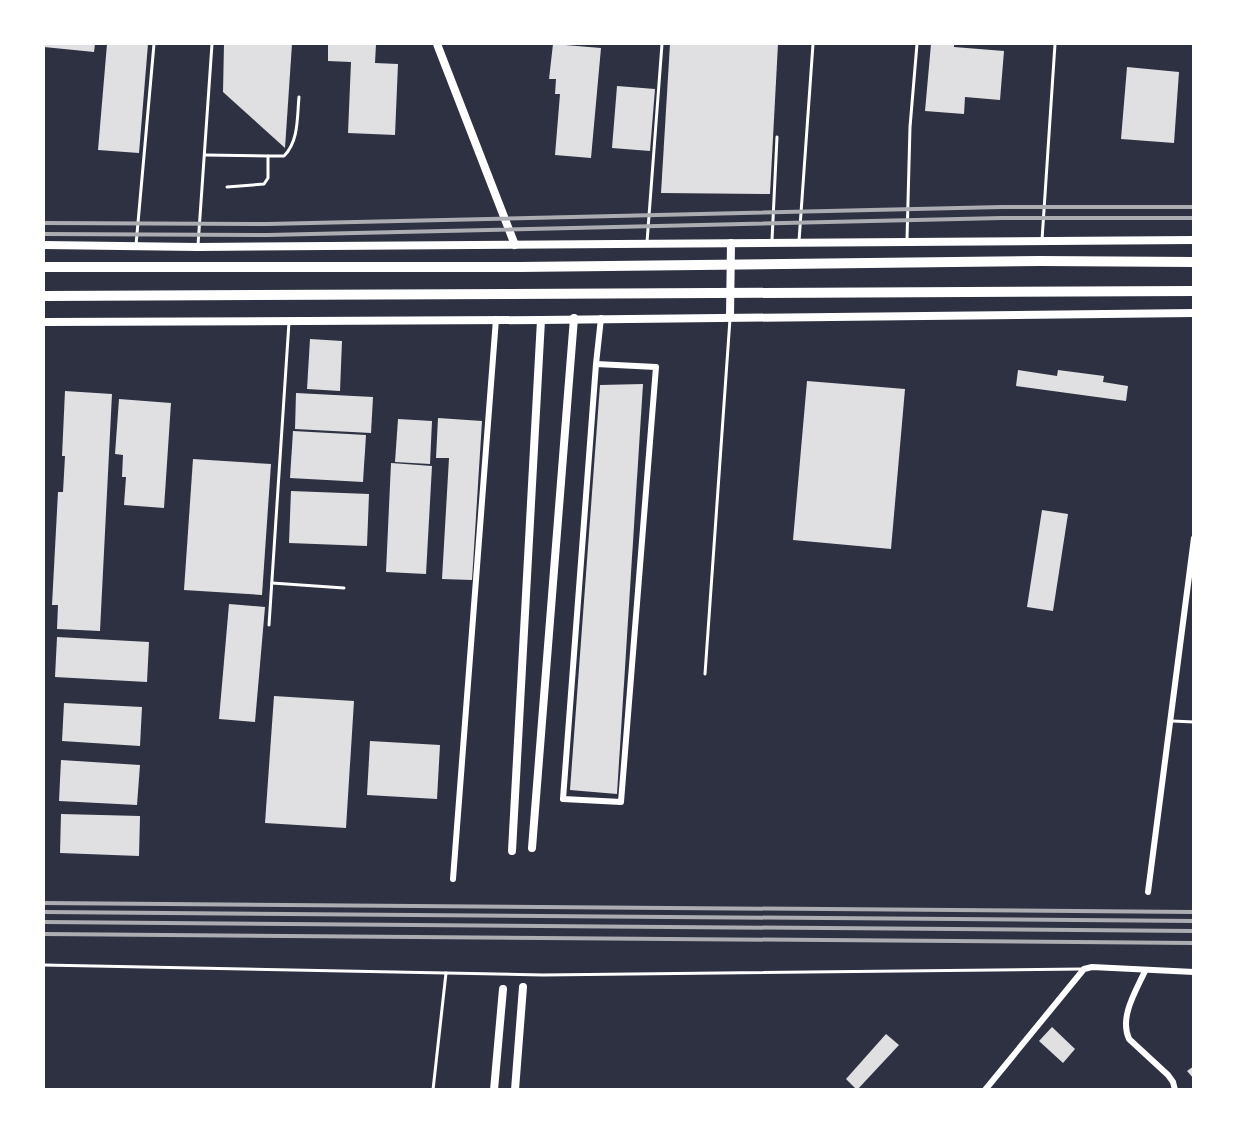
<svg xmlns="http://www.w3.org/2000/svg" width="1237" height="1133" font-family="Karla,sans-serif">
  <rect width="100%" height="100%" fill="#2d3142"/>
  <g fill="#e0e0e3">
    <polygon points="44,44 95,44 94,52 44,47"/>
    <polygon points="107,44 148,44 139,153 98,150"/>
    <polygon points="224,44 292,44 285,148 223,92"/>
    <polygon points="328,44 376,44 375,63 398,64 395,135 348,133 351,62 328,61"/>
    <polygon points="553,44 601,48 591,158 555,155 560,94 555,94 556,79 549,79"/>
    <polygon points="670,44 778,44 770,194 661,193"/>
    <polygon points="931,44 954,44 954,47 1004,51 1000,100 965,97 964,114 925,111"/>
    <polygon points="1127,67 1179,72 1174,143 1121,139"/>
    <polygon points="617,86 655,89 650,151 612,148"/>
    <polygon points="310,339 342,341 340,391 307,389"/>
    <polygon points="1018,370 1057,376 1058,370 1104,376 1103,382 1128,386 1126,401 1016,386"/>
    <polygon points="807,381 905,389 891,549 793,540"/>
    <polygon points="643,384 617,794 570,790 600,385"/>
    <polygon points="65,391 112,394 100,631 57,629 58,605 52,605 58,492 63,492 65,456 62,456"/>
    <polygon points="296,393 373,397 371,433 295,429"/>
    <polygon points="119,399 171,403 164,508 124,505 126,477 122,477 123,455 115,454"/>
    <polygon points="438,418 482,421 472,580 442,579 449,458 436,458"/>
    <polygon points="398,419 432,421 430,464 395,462"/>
    <polygon points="293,431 366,435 363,482 290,478"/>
    <polygon points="193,459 271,464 262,595 184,590"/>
    <polygon points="391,463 432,466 426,574 386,572"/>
    <polygon points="291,491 369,494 367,546 289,543"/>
    <polygon points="1042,510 1068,514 1053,611 1027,607"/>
    <polygon points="229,604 265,607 255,722 219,719"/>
    <polygon points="57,637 149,642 147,682 55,677"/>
    <polygon points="274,696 354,701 346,828 265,823"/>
    <polygon points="64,703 142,707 140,746 62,741"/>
    <polygon points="370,741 440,745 437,799 367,795"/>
    <polygon points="61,760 140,765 137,805 59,801"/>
    <polygon points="61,814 140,816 139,856 60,853"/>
    <polygon points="1052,1027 1075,1049 1063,1063 1039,1041"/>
    <polygon points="886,1034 899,1045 857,1090 846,1079"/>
    <polygon points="1194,1066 1194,1079 1187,1071"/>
  </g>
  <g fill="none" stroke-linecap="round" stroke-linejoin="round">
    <g stroke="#fff" stroke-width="3">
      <polyline points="205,155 268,156 268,178 264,184 227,187"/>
      <path d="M268,156h16c15,-15 13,-39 15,-59"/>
      <polyline points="907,239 910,127 917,44"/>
      <polyline points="772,240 777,137"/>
      <polyline points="1042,240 1055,44"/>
      <polyline points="799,241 813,44"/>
      <polyline points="647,242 662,44"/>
      <polyline points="136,245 154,44"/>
      <polyline points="198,245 212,44"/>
      <polyline points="272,583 344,588"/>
      <polyline points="269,625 289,322"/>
      <polyline points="705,674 730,319"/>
      <polyline points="1172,721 1194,722"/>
      <polyline points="44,965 543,975 1083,969"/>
      <polyline points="433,1090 446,973"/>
    </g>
    <g stroke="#fff" stroke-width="6">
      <polyline points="596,364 563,799 621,802 656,367 596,364 601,318"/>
      <polyline points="453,879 496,319"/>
      <polyline points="1148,892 1194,538"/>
      <path d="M1145,971c-9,20 -26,46 -16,68l39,36 5,7 2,8"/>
      <polyline points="985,1090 1084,969 1092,967 1194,972"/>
    </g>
    <g stroke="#fff" stroke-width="8">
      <polyline points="437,44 515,245"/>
      <polyline points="532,848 574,318"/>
      <polyline points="512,851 541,320"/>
      <polyline points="494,1090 503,989"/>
      <polyline points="515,1090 523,987"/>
    </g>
    <g stroke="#fff" stroke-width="8">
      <polyline points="44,245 198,247 1194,240"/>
      <polyline points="730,317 731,243"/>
      <polyline points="44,322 541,320 1194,313"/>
    </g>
    <g stroke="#fff" stroke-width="10">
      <polyline points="44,267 520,267 1040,261 1194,262"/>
      <polyline points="44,296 1194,291"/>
    </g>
    <g stroke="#abadb3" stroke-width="4">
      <polyline points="44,223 267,224 1002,207 1194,207"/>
      <polyline points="44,234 267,235 1002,218 1194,218"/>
      <polyline points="44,903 1194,912"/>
      <polyline points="44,912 1194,921"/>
      <polyline points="44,922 1194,931"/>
      <polyline points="44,934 1194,943"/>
    </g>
  </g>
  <rect width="1237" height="1133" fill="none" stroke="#ffffff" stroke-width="90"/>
</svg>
